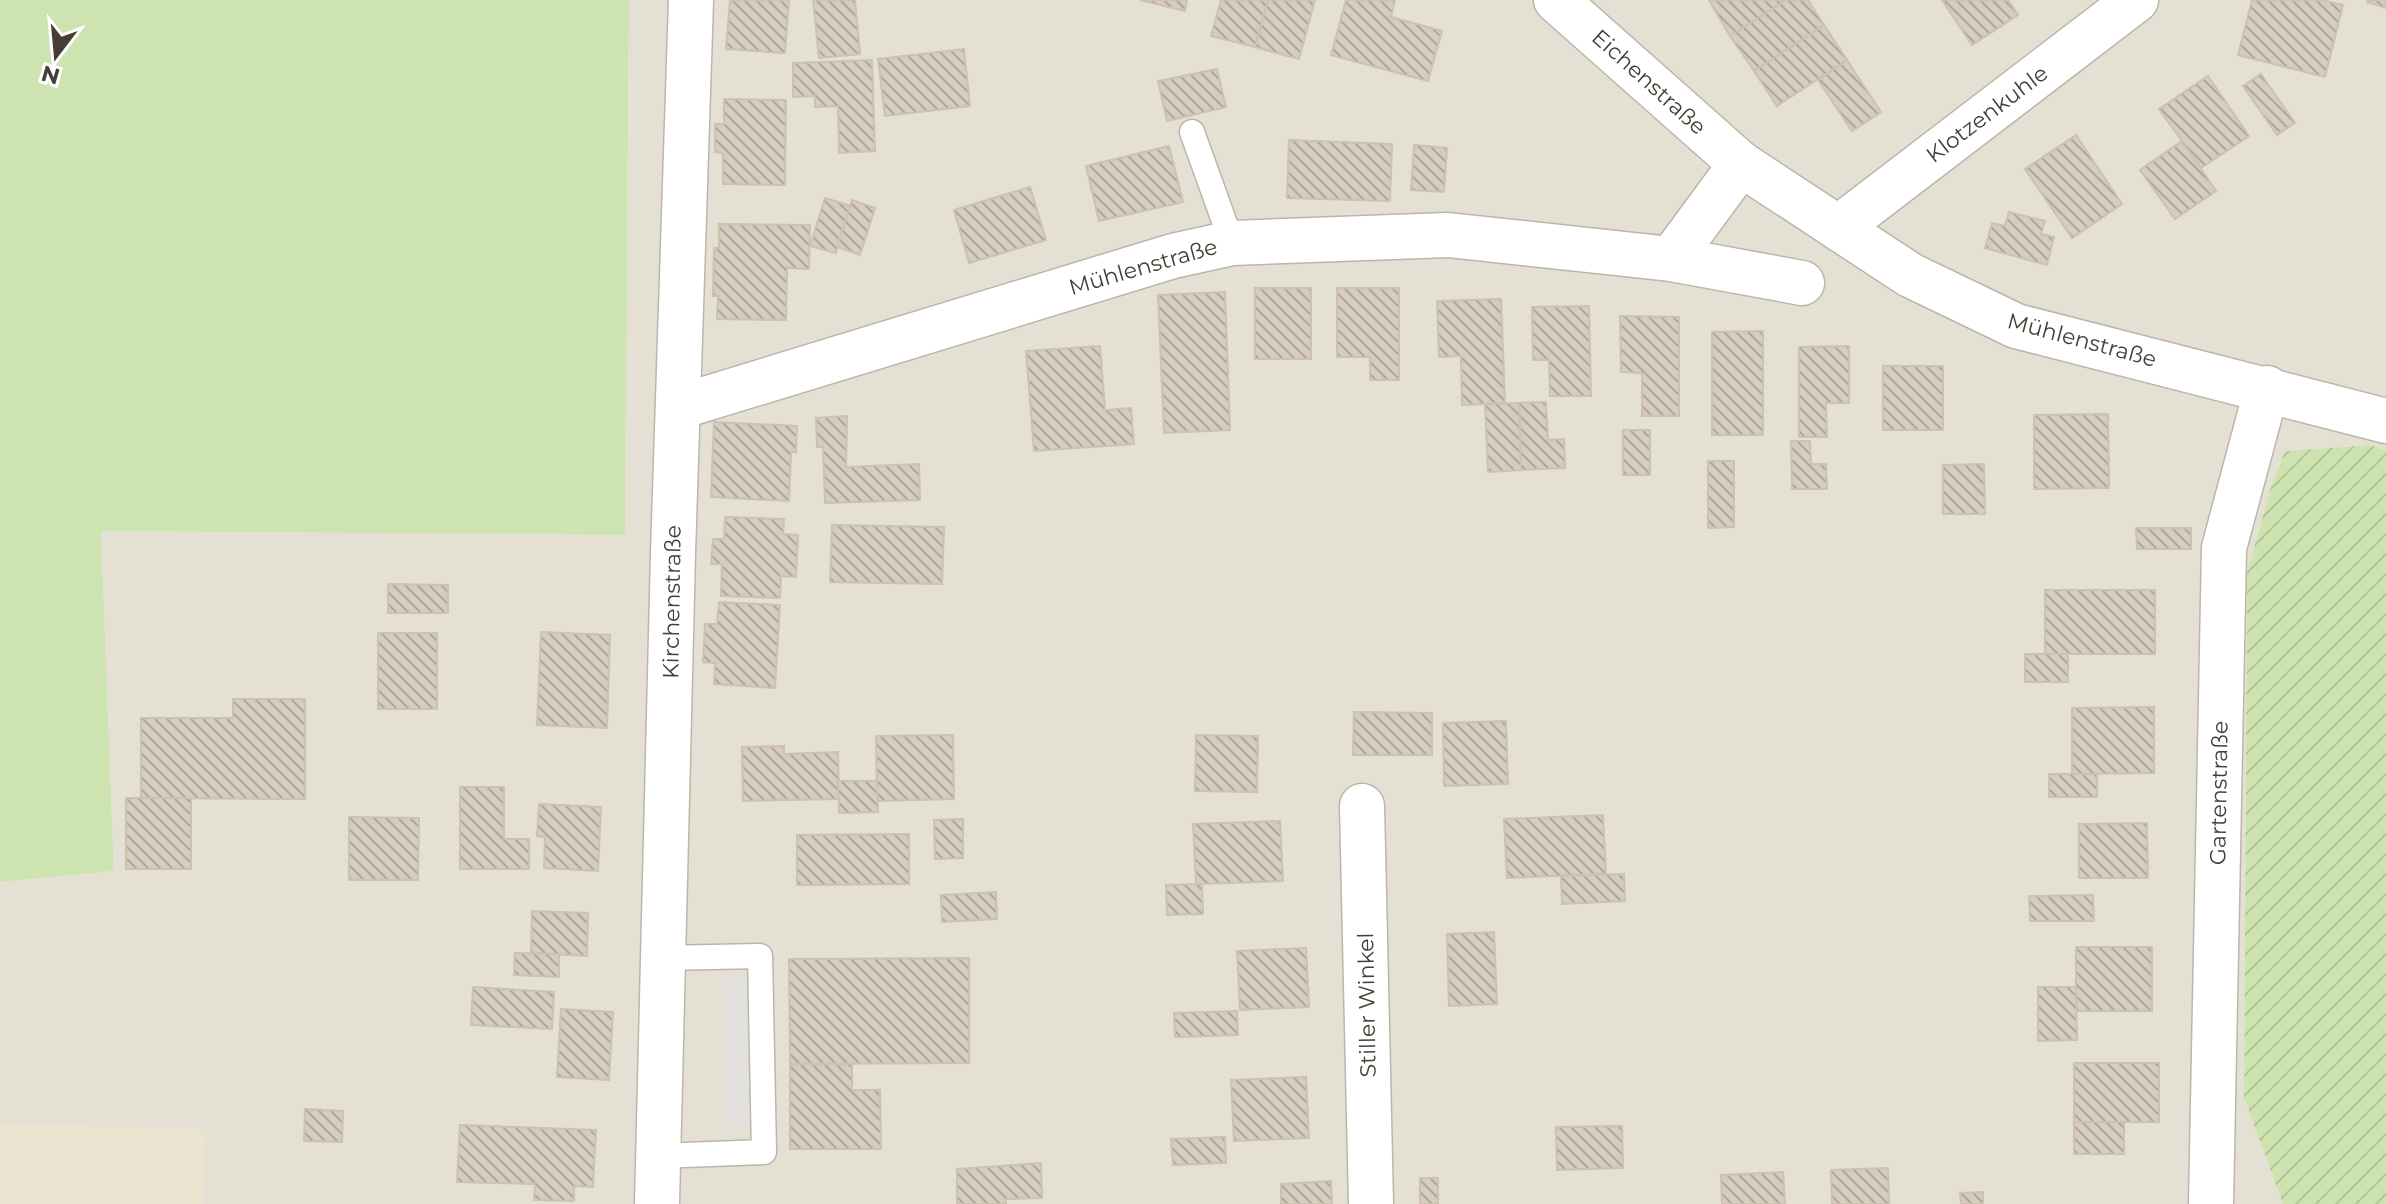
<svg xmlns="http://www.w3.org/2000/svg" width="2386" height="1204" font-family="Montserrat,sans-serif">
  <defs>
    <pattern id="garden-furrows" width="10" height="10" patternUnits="userSpaceOnUse" patternTransform="scale(2)"><rect width="10" height="10" fill="#cde4b0"/><path d="M-1 1l2-2M0 10L10 0M9 11l2-2" fill="none" stroke="#b1c598"/></pattern>
    <pattern id="building-back-hatch" width="6" height="6" patternUnits="userSpaceOnUse" patternTransform="scale(2)"><rect width="6" height="6" fill="#d6ccbf"/><path d="M-1 5l2 2M0 0l6 6M5-1l2 2" fill="none" stroke="#afa79c"/></pattern>
  </defs>
  <rect width="100%" height="100%" fill="#f2eee6"/>
  <polygon fill="#e5e0d4" points="629,0 2386,0 2386,450 2370,445 2285,451 2271,487 2247,573 2244,1098 2283,1204 0,1204 0,882 114,871 101,531 625,535"/>
  <polygon fill="#eae3d0" points="0,1124 207,1129 202,1204 0,1204"/>
  <polygon fill="#cde4b0" points="0,0 629,0 625,535 101,531 114,871 0,882"/>
  <polygon fill="url(#garden-furrows)" points="2370,445 2386,450 2386,1204 2283,1204 2244,1098 2247,573 2271,487 2285,451"/>
  <polygon fill="#e3e1de" points="723,977 747,977 750,1125 726,1126"/>
  <g fill="url(#building-back-hatch)" stroke="#cdc1af" stroke-width="2">
    <polygon points="730,0 789,0 785,53 726,49"/>
    <polygon points="813,0 855,0 860,54 819,58"/>
    <polygon points="1140,0 1187,0 1185,11"/>
    <polygon points="1221,0 1268,0 1255,47 1211,36"/>
    <polygon points="1268,0 1315,0 1299,59 1255,47"/>
    <polygon points="1346,0 1395,0 1391,17 1442,31 1428,81 1331,55"/>
    <polygon points="1709,0 1786,0 1730,36"/>
    <polygon points="1786,0 1808,0 1824,25 1754,71 1730,36"/>
    <polygon points="1942,0 2008,0 2018,15 1972,45"/>
    <polygon points="2252,0 2322,0 2343,5 2325,77 2238,55"/>
    <polygon points="2368,0 2386,0 2386,8 2367,2"/>
    <polygon points="1824,25 1847,60 1777,106 1754,71"/>
    <polygon points="964,49 970,106 885,116 878,59"/>
    <polygon points="872,60 875,151 839,153 838,106 815,107 815,96 793,97 793,63"/>
    <polygon points="1847,60 1881,112 1852,131 1818,80"/>
    <polygon points="1217,69 1226,107 1167,121 1158,81"/>
    <polygon points="2261,74 2295,123 2277,135 2243,86"/>
    <polygon points="2208,76 2249,136 2201,168 2159,109"/>
    <polygon points="724,99 786,100 785,185 723,184 723,153 715,152 715,124 724,124"/>
    <polygon points="2076,135 2122,204 2072,238 2025,169"/>
    <polygon points="1289,140 1392,144 1390,201 1287,198"/>
    <polygon points="2182,141 2216,191 2175,219 2140,170"/>
    <polygon points="1414,145 1447,148 1444,192 1411,190"/>
    <polygon points="1169,146 1183,202 1099,221 1086,166"/>
    <polygon points="1030,187 1046,240 969,263 954,210"/>
    <polygon points="825,198 851,206 836,253 810,246"/>
    <polygon points="852,200 875,208 860,255 837,247"/>
    <polygon points="2009,212 2045,221 2041,234 2054,237 2047,265 1985,248 1992,223 2005,226"/>
    <polygon points="719,224 810,225 809,269 787,268 786,320 717,319 718,296 713,296 714,248 719,248"/>
    <rect x="1255" y="288" width="56" height="71"/>
    <polygon points="1337,288 1399,288 1399,380 1370,380 1370,357 1337,357"/>
    <polygon points="1225,292 1230,430 1164,433 1158,295"/>
    <polygon points="1501,299 1505,403 1462,405 1461,356 1439,357 1437,301"/>
    <polygon points="1589,306 1591,396 1550,396 1549,360 1533,360 1532,307"/>
    <polygon points="1620,316 1679,317 1679,416 1642,416 1642,373 1621,372"/>
    <polygon points="1763,331 1763,435 1712,435 1712,332"/>
    <polygon points="1100,346 1105,410 1131,408 1134,444 1034,451 1026,351"/>
    <polygon points="1849,346 1849,403 1826,403 1827,437 1799,437 1799,347"/>
    <rect x="1883" y="366" width="60" height="64"/>
    <polygon points="1546,402 1548,440 1564,439 1565,468 1521,470 1519,403"/>
    <polygon points="1519,403 1521,470 1488,472 1485,404"/>
    <polygon points="2108,414 2109,488 2034,489 2034,415"/>
    <polygon points="847,416 846,467 919,464 920,500 825,503 823,447 817,447 816,418"/>
    <polygon points="714,422 797,426 796,452 791,452 789,501 711,497"/>
    <rect x="1623" y="430" width="27" height="45"/>
    <polygon points="1791,441 1810,441 1811,464 1826,464 1827,489 1792,489"/>
    <polygon points="1708,461 1734,461 1734,527 1708,528"/>
    <polygon points="1984,464 1985,514 1943,514 1943,465"/>
    <polygon points="725,517 784,519 783,534 798,535 796,577 781,576 780,598 721,596 722,564 711,564 713,539 724,539"/>
    <polygon points="832,525 944,527 942,584 830,582"/>
    <polygon points="2136,528 2191,528 2191,549 2137,549"/>
    <polygon points="388,584 448,585 448,613 388,613"/>
    <rect x="2045" y="590" width="110" height="64"/>
    <polygon points="719,602 780,605 775,688 714,684 715,663 703,662 705,624 717,624"/>
    <polygon points="541,632 610,635 607,728 537,725"/>
    <rect x="378" y="633" width="59" height="76"/>
    <rect x="2025" y="654" width="43" height="28"/>
    <polygon points="233,699 305,699 305,799 141,798 141,718 233,718"/>
    <polygon points="2154,707 2154,773 2072,774 2072,708"/>
    <polygon points="1354,712 1432,713 1432,755 1353,755"/>
    <polygon points="1506,721 1508,784 1444,786 1443,723"/>
    <polygon points="953,735 954,799 877,801 876,736"/>
    <polygon points="1196,735 1258,736 1257,792 1195,791"/>
    <polygon points="784,746 784,754 838,752 839,799 743,801 742,747"/>
    <rect x="2049" y="774" width="48" height="23"/>
    <polygon points="838,781 877,781 878,812 839,813"/>
    <polygon points="460,787 504,787 504,839 529,839 529,869 460,869"/>
    <rect x="126" y="798" width="65" height="71"/>
    <polygon points="539,804 601,807 598,871 544,868 545,837 537,836"/>
    <polygon points="1603,815 1606,874 1507,878 1504,819"/>
    <polygon points="349,817 419,818 418,880 349,880"/>
    <polygon points="963,819 963,858 935,859 934,820"/>
    <polygon points="1280,821 1283,881 1196,884 1193,824"/>
    <polygon points="2147,823 2148,878 2079,878 2079,824"/>
    <polygon points="909,834 909,884 797,885 797,835"/>
    <polygon points="1624,874 1625,901 1562,904 1561,876"/>
    <polygon points="1202,884 1203,914 1167,915 1166,885"/>
    <polygon points="996,892 997,919 942,922 941,895"/>
    <polygon points="2093,895 2094,921 2030,921 2029,896"/>
    <polygon points="532,911 588,913 587,956 531,953"/>
    <polygon points="1494,932 1497,1004 1449,1006 1447,934"/>
    <rect x="2076" y="947" width="76" height="64"/>
    <polygon points="1306,948 1309,1007 1240,1010 1237,951"/>
    <polygon points="515,953 559,954 559,977 514,975"/>
    <polygon points="969,958 969,1063 790,1064 789,959"/>
    <polygon points="473,987 554,992 552,1029 471,1025"/>
    <polygon points="2038,987 2076,987 2077,1040 2038,1041"/>
    <polygon points="561,1009 613,1012 609,1080 557,1077"/>
    <polygon points="1237,1011 1238,1035 1175,1037 1174,1013"/>
    <rect x="2074" y="1063" width="85" height="59"/>
    <polygon points="790,1064 852,1064 852,1090 880,1090 881,1149 790,1149"/>
    <polygon points="1306,1077 1309,1138 1234,1141 1231,1080"/>
    <polygon points="305,1109 343,1111 342,1142 304,1141"/>
    <rect x="2074" y="1122" width="50" height="32"/>
    <polygon points="460,1125 596,1130 593,1187 574,1186 574,1201 534,1200 535,1184 457,1182"/>
    <polygon points="1622,1126 1623,1168 1557,1170 1556,1127"/>
    <polygon points="1225,1137 1226,1163 1173,1165 1171,1139"/>
    <polygon points="1041,1163 1042,1198 1006,1199 1006,1204 957,1204 957,1169"/>
    <polygon points="1888,1168 1889,1204 1832,1204 1831,1170"/>
    <polygon points="1783,1172 1785,1204 1722,1204 1721,1175"/>
    <rect x="1420" y="1178" width="18" height="26"/>
    <polygon points="1331,1181 1332,1204 1281,1204 1281,1184"/>
    <polygon points="1983,1192 1983,1204 1961,1204 1960,1193"/>
  </g>
  <g fill="none" stroke-linecap="round" stroke-linejoin="round">
    <defs>
      <g id="service">
        <polyline points="1192,132 1232,243"/>
        <polyline points="658,1156 764,1152 760,956 663,958"/>
      </g>
      <g id="minor">
        <polyline points="1556,0 1741,164"/>
        <polyline points="1838,228 2136,0"/>
        <polyline points="1671,259 1802,283"/>
        <polyline points="679,407 1173,256 1232,243 1448,235 1671,259 1741,164 1910,275 2016,326 2386,421"/>
        <polyline points="1362,806 1371,1204"/>
        <polyline points="2211,1204 2224,548 2267,388"/>
      </g>
      <polyline id="tertiary" points="657,1204 673,553 691,0"/>
    </defs>
    <use href="#service" stroke="#bdb5a9" stroke-width="27"/>
    <use href="#minor" stroke="#bdb5a9" stroke-width="47"/>
    <use href="#tertiary" stroke="#bdb5a9" stroke-width="47"/>
    <use href="#service" stroke="#fff" stroke-width="24"/>
    <use href="#minor" stroke="#fff" stroke-width="44"/>
    <use href="#tertiary" stroke="#fff" stroke-width="44"/>
  </g>
  <g text-anchor="middle" dominant-baseline="central" stroke-width="6" stroke-linejoin="round" paint-order="stroke">
    <g font-size="22" fill="#443e35" stroke="#fff">
      <text transform="translate(1649 82) rotate(42)">Eichenstraße</text>
      <text transform="translate(1987 114) rotate(-37)">Klotzenkuhle</text>
      <text transform="translate(1143 267) rotate(-16)">Mühlenstraße</text>
      <text transform="translate(2082 340) rotate(15)">Mühlenstraße</text>
      <text transform="translate(672 602) rotate(-89)">Kirchenstraße</text>
      <text transform="translate(2219 793) rotate(-89)">Gartenstraße</text>
      <text transform="translate(1367 1005) rotate(-91)">Stiller Winkel</text>
    </g>
  </g>
  <g transform="translate(56 56) rotate(196)" stroke="#ffffff" stroke-width="6" paint-order="stroke">
  <path d="M0-6L14 30L0 20L-14 30Z" fill="#443e35"/>
  <text y="-12" font-size="22" font-weight="bold" text-anchor="middle" fill="#443e35">N</text>
  </g>
</svg>
